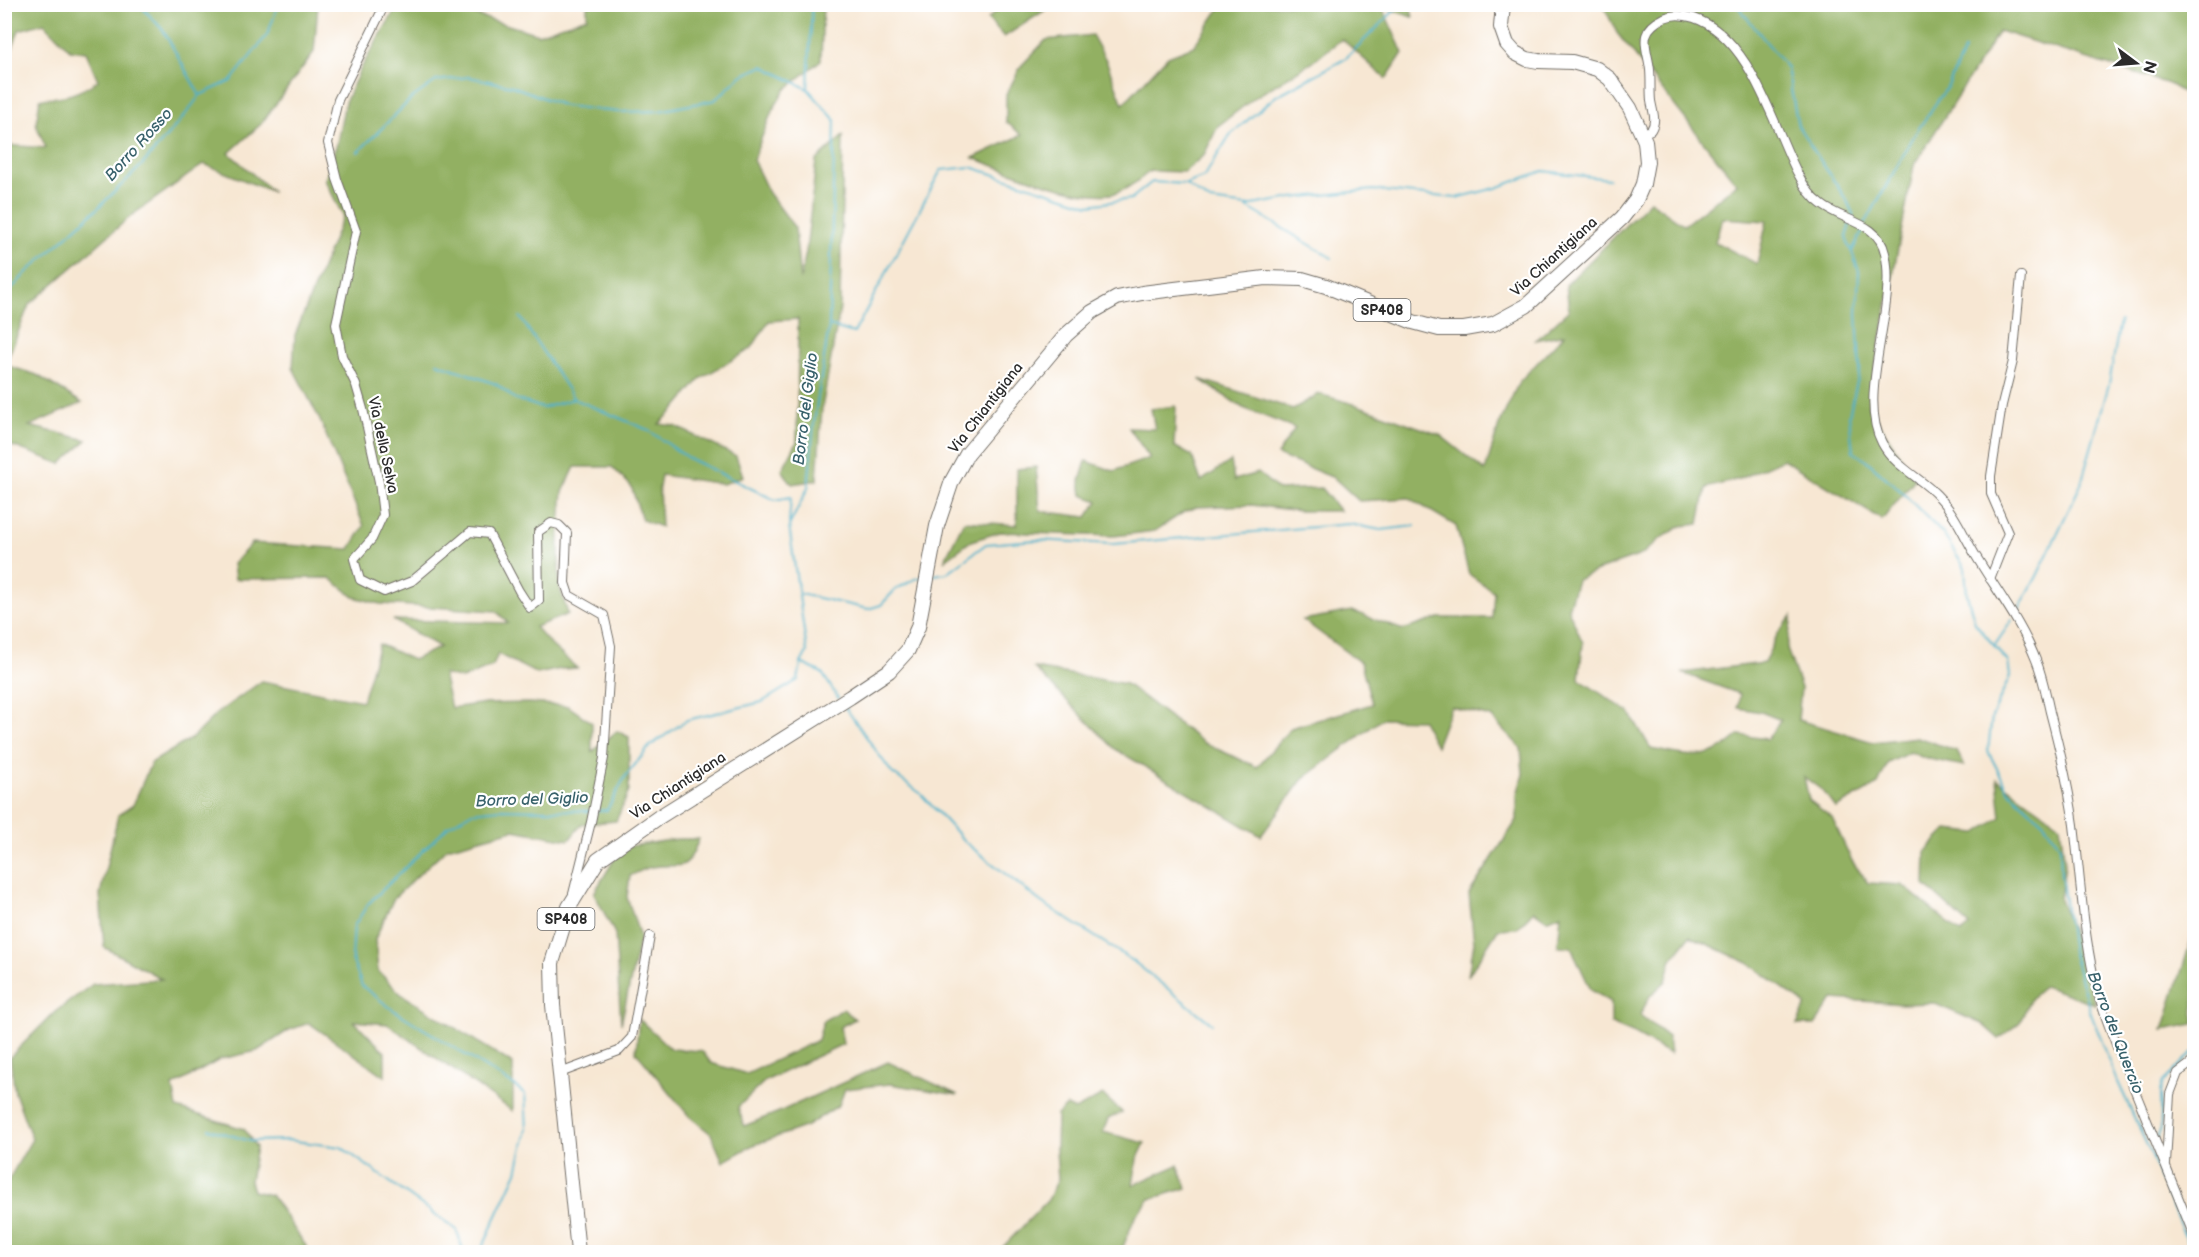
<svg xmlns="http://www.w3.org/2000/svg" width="2199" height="1257" font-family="'Balsamiq Sans',sans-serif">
  <rect width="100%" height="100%" fill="#fff"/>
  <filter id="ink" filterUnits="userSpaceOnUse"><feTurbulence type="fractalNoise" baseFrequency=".0167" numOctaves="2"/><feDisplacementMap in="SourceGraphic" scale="12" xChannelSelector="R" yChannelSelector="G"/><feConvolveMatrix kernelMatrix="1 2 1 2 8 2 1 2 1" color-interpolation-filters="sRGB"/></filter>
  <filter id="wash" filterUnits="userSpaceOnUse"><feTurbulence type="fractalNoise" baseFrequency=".008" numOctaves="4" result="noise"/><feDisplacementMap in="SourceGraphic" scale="24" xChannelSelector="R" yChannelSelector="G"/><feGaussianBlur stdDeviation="1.35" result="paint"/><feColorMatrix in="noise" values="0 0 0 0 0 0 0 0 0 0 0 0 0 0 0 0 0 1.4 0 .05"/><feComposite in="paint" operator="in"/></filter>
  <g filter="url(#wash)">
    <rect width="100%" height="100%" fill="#f7e7d3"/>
    <g fill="#92b062" stroke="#5e6e46" stroke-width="1.5" fill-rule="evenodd">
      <path d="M5,4l313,1 -4,47 -53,72 -32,29 44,39 -69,-28 -73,52 -102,89 -24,60 32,10 45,28 -53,23 58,14 -26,24 -51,-19 -5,4v-304l41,3 -10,-23 4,-26c24,-2 38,-4 58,-19l-12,-28 -16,-2 -26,-27 -25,7 -14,39z"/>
      <polygon points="398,5 459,5 478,16 538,34 587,17 587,5 823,5 821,60 785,90 772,111 753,160 769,193 795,228 800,280 806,252 816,161 843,136 840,308 822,408 817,480 792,484 782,470 797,442 798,319 769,321 751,349 701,378 676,408 659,424 675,426 736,456 743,476 723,484 661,475 659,488 661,527 642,520 631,486 612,467 575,467 563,492 559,536 559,585 568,614 535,627 550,644 577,668 561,669 537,674 498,654 493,666 462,679 443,674 451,708 479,704 529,703 568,706 592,723 592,752 617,731 629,737 629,791 616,821 582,824 569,840 513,830 447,848 394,898 375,939 378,971 401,994 513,1064 513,1111 387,1024 354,1021 385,1052 385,1076 309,1023 289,1030 257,1051 221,1059 173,1086 177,1108 244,1129 256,1147 250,1181 253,1191 271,1195 306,1246 307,1252 5,1252 5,1186 32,1139 15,1093 10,1057 55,1012 93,984 162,979 104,947 100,894 118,815 133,805 151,763 192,738 217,713 262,681 362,701 379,644 413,660 440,647 393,620 508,623 496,611 380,604 354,597 330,578 235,579 233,564 252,543 350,549 364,526 319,418 293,368 295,335 343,216 325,180 337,143 345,102 361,68"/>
      <polygon points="1003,5 1003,4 1049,5 1047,9 1004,37 988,19"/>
      <path d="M1222,5h188l3,12 -31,-10 21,46 -17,26 -44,-40 -31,24 -54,33 -39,30 -14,29 -20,17 -34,-1c-11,9 -20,17 -34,22 -34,9 -109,-23 -143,-35l49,-23 -16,-13v-27l15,-29 25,-26 46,-5 14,25 17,44 45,-48 26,-10z"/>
      <path d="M1603,5h591v94l-25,-15 -170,-53 -85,134 -46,241 47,73 -33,41 -99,-61 -44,20 -33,9 -7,36 -18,2 -21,13 -19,16 -40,14 -24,11 -9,29 15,34 -4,36 51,34 21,36c39,7 56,15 88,-14l28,4 14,-19 -20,-8 -23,-4 2,-14 -58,-21 82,-10 14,-30 14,-17 -5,33 14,39 -3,32 75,22 44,-5 40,14 7,15 -40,-8 -14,-6 -22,11 -10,21 -42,24 -13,-17 -19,-14 5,23 23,18 20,43 16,22 34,2 59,48 9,-7 -45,-41 1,-34 21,-21 30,3 24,-16 -4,-38 63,46 5,39 -5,35 18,49 17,56 -51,-18 -13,12 -11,24 -21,17 -17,-15 -49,-21 -30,1 -70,-5 -18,26h-18l9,-20 -56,-41 -60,-28 -18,23 -6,22 -16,15 -10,19 28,22 2,17 -35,-20 -24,-10v-22l-20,-12 -20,-43 -13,-1 3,-32 -14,6 -13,-9 -17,17 -19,1 -30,47 6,-33 -5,-49 48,-74v-25l6,-21 -2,-26 -30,-31 -40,-10 -15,39 -14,-26 -40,-1 -80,61 -41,56 -146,-87 -81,-81 92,16 78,59 53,24 34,-39 81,-24 -11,-41 -58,-43 49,-9 51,19 36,-12h53l2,-26 -25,-18 -13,-48 -47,-28 -50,3 -25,-23 -57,-23 18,-27 -52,-20 -44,-29 94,30 26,-15 38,11 83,30 45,36 14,-46 20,-43 46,-48 -29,6 33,-30 -3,-25 84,-84 34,24 53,-41 -120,-151zM1722,218l45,3 -10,43 -42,-22z"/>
      <polygon points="1176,406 1174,446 1192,456 1201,481 1231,461 1234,480 1258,473 1279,490 1321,488 1340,511 1300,511 1252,505 1197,507 1184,512 1155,531 1114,536 1000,532 971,541 944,561 964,521 1017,525 1017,469 1036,467 1040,511 1087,517 1098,501 1082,495 1080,481 1086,461 1114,471 1150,458 1129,428 1155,429 1151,409"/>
      <path d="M678,839h21c-14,35 -14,24 -47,28 -7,1 -15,6 -22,9l-3,21 13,40 -19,87 -6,-90 -21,-41 21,-35 16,-12z"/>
      <polygon points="2194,931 2194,1024 2163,1030"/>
      <polygon points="843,1009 855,1019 840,1027 843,1044 765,1081 738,1107 744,1126 779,1112 888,1062 958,1095 890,1084 845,1089 839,1105 807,1126 751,1146 723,1162 711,1134 689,1116 636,1052 639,1019 671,1049 702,1051 711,1063 747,1074 818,1040 823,1021"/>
      <polygon points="1103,1095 1122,1112 1108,1119 1103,1132 1145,1143 1137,1160 1133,1185 1178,1165 1187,1188 1150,1199 1135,1217 1121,1252 998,1252 1048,1200 1058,1179 1056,1150 1057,1115 1067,1106 1075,1110"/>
    </g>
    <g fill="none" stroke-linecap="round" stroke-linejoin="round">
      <g stroke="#4bb1ca" stroke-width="2">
        <polyline points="139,4 163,30 199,94"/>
        <polyline points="1736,4 1787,68 1798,126 1847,201 1853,214 1852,218"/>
        <polyline points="358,152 412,98 436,81 469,77 512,86 565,106 618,112 659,111 715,100 741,76 763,66 808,89"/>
        <polyline points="1186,184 1204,177 1230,135 1276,96 1345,59 1401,4"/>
        <polyline points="1247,207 1332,258"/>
        <polyline points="1850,224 1846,237 1859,271 1857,313 1860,370 1849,415 1853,452 1866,460 1902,492 1943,534 1965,568 1967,595 1975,623 2008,662 2010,676 1992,717 1988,751 2008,790 2044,823 2060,846 2061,874 2072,951 2091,1014 2118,1082 2152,1156 2160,1179 2192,1252"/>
        <polyline points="1865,224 1915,134 1949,84 1964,50"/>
        <polyline points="1852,251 1863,230"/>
        <polyline points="4,298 25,274 98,208 142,165 185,115 200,95 231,81 267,35 279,4"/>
        <polyline points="520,317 574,399 648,430 688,458 775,500 791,497 789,523"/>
        <polyline points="829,326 854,333 941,170 971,167 1089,205 1131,199 1152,182 1185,184 1210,201 1247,206 1292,198 1373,190 1456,198 1496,188 1543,171 1609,179"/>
        <polyline points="437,363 496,384 515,399 543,408 573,399"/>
        <polyline points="934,575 947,573 986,544 1036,540 1113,544 1349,524 1381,530 1415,526"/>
        <polyline points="800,594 868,609 881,605 895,590 915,579 923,577"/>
        <polyline points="2015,616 2037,576 2081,484 2109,384 2120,321"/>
        <polyline points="1995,645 2012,620"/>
        <polyline points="801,663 822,673 838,698"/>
        <polyline points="845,707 892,773 920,793 965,842 1041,902 1133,961 1212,1024"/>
        <polyline points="596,811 607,810 625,777 650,746 687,720 762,702 798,680 801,663 807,652 789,526 808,488 814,422 829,326 835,120 808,89 812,4"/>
        <polyline points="209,1129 250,1141 287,1140 341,1147 457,1230 462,1248 467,1252"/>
        <polyline points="2157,1139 2161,1128 2160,1092 2163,1082 2194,1052"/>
        <polyline points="480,1252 517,1172 527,1129 525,1094 512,1084 392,1009 362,986 352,959 354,926 368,904 447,827 472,812 499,809 590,811"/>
      </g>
    </g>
  </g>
  <g filter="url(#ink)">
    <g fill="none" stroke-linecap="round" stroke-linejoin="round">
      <defs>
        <g id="street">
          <polyline points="385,4 338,100 328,143 337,179 356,231 336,324 342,356 356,385 363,409 379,482 383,515 372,539 354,559 360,580 384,592 412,581 470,532 489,534 519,591 530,608 539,601 538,532 551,523 559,525 567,533 565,583 569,595 604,615 611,646 604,758 591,822 573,894"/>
          <path d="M1642,134l9,-4c6,-10 2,-17 0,-29 -1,-10 0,-20 -1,-31 -2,-22 -15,-38 14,-52 9,-4 21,-3 30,0 57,19 79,108 104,156 5,10 13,23 23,30 22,18 57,17 64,49 13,55 -29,142 -3,190 12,23 39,35 56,53 18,18 27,43 41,65 20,33 43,63 57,99 7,17 10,35 14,52 10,38 19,75 24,113 6,51 9,103 20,153 9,38 25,73 39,108 20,50 41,100 61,150"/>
          <polyline points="1990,579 2008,533 1991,494 1991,476 2002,405 2013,361 2021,276"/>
          <polyline points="560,1073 619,1051 632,1037 650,936"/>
          <polyline points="2166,1164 2170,1094 2178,1073 2194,1061"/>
        </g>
        <polyline id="primary" points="578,1252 553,1005 552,963 569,907 598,860 659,817 850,697 889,671 908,650 918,627 937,526 952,481 967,454 1066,335 1092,312 1117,298 1142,293 1265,278 1302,279 1326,286 1413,322 1439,329 1464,329 1493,324 1526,306 1622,218 1636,200 1643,184 1647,162 1645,141 1630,108 1610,79 1597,69 1572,62 1538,61 1527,59 1515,53 1507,44 1501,27 1503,4"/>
      </defs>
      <use href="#street" stroke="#726d66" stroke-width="10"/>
      <use href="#primary" stroke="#726d66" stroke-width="16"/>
      <use href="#street" stroke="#fff" stroke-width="8"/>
      <use href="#primary" stroke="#fff" stroke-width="14"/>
    </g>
  </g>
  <g text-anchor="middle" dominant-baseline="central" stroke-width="4.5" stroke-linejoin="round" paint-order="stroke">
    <g fill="#fff" stroke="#6b6b6b" stroke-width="1.5">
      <rect x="1353.5" y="299" width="57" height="22" rx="4.5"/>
      <rect x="537.5" y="908" width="57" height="22" rx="4.5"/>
    </g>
    <g font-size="14" font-weight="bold" fill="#2b2b2b">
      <text x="1382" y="310">SP408</text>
      <text x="566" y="919">SP408</text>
    </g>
    <g font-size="15" fill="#2b2b2b" stroke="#fff">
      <text transform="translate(1554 257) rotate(-42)">Via Chiantigiana</text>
      <text transform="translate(986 408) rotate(-52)">Via Chiantigiana</text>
      <text transform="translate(383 445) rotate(78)">Via della Selva</text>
      <text transform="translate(678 786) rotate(-33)">Via Chiantigiana</text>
    </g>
    <g font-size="16" font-style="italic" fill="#38616b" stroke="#fff">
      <text transform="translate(139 145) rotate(-48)">Borro Rosso</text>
      <text transform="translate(806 409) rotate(-83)">Borro del Giglio</text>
      <text transform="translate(532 800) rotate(-2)">Borro del Giglio</text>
      <text transform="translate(2115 1033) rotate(69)">Borro del Quercio</text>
    </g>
  </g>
  <rect width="2199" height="1257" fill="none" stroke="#fff" stroke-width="24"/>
  <g transform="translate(2136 63) rotate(106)" stroke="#ffffff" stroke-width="4.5" paint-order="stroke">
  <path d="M0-4.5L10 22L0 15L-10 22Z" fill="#2b2b2b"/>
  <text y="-9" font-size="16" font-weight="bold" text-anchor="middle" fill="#2b2b2b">N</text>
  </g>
</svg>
